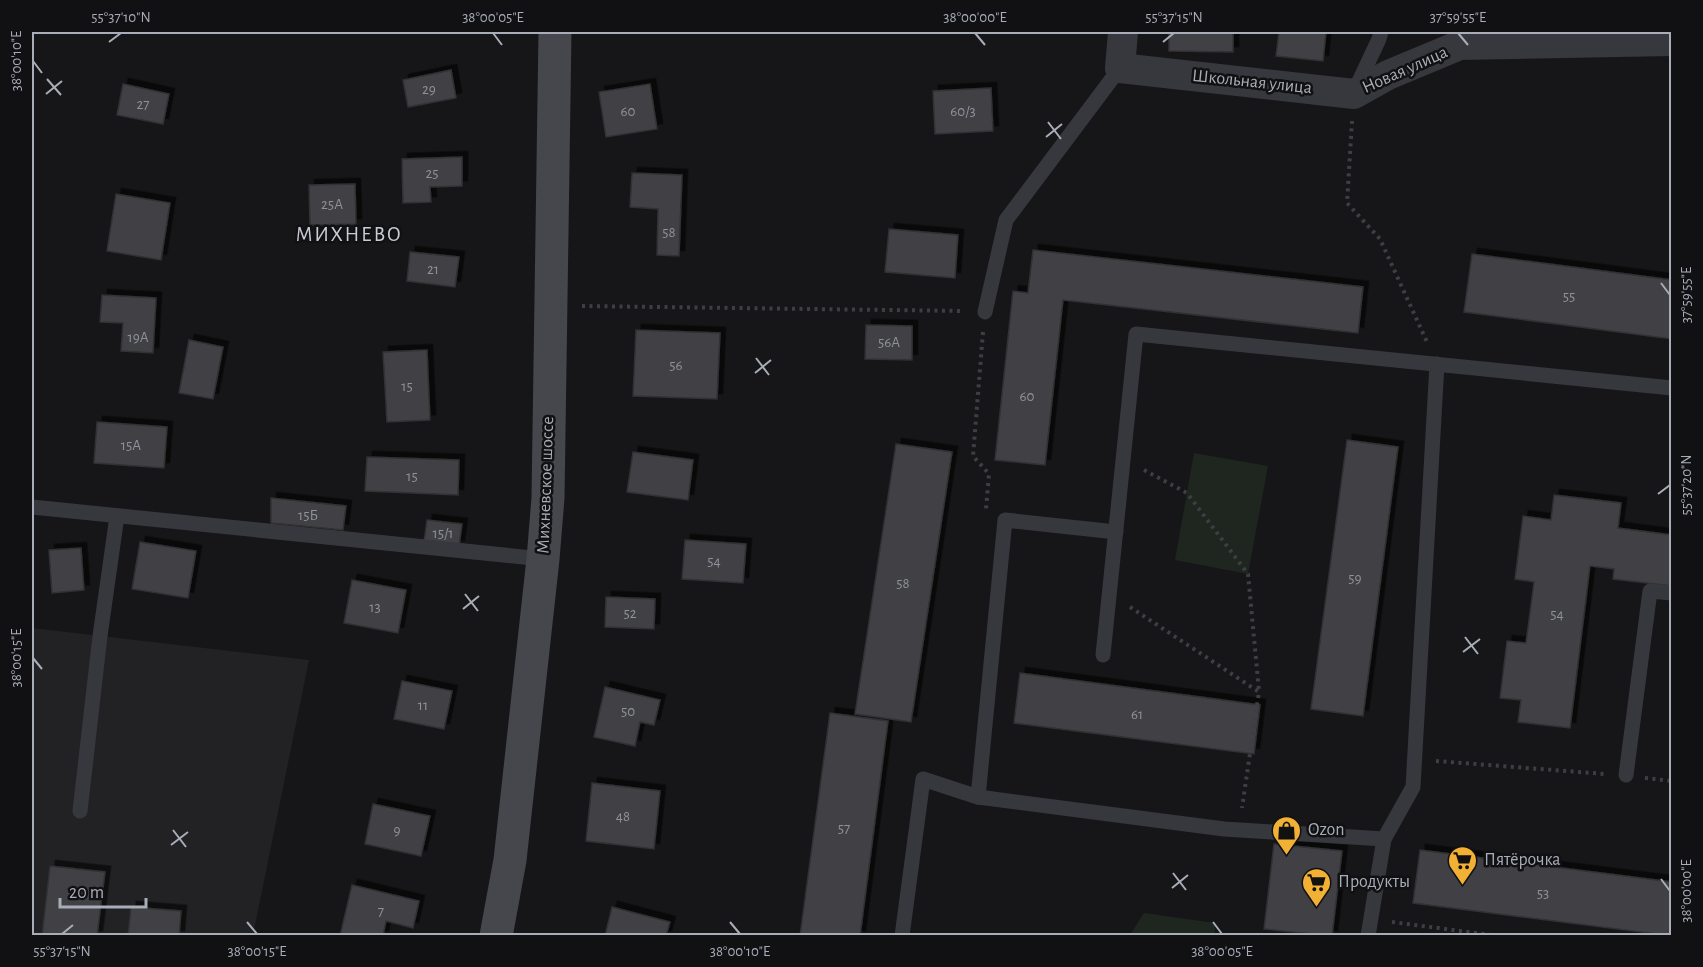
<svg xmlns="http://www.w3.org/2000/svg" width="1703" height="967" font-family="'Alegreya Sans',sans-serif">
  <defs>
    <filter id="shadow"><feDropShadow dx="5.5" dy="-5.5" stdDeviation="0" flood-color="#0009"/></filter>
  </defs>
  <rect width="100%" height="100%" fill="#161618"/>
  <polygon fill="#222225" points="32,628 309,660 253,935 32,936"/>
  <g fill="#1e261f">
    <polygon points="1194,453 1268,466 1248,574 1175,560"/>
    <polygon points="1144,913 1215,923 1215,935 1130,935"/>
  </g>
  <g fill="#404145" stroke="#303034" stroke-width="1.5" filter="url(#shadow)">
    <polygon points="1169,32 1233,32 1233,52 1169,51"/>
    <polygon points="1279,32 1326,32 1323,61 1276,56"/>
    <polygon points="451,70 456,98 408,107 403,80"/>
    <polygon points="123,84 169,94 163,124 117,115"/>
    <polygon points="650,84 657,129 606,137 599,92"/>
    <polygon points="991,88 993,131 935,134 933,91"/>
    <polygon points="462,157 462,186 430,187 431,202 403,203 402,159"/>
    <polygon points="632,173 682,175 679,256 657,255 658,209 630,207"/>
    <polygon points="355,184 356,224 310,225 309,185"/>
    <polygon points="116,194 170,203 161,260 107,251"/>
    <polygon points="889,229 958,235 955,278 885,272"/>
    <polygon points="1033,250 1363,287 1358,333 1063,300 1045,465 995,460 1013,291 1028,293"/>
    <polygon points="410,252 459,257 455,287 407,281"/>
    <polygon points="1472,254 1672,280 1672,339 1464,312"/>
    <polygon points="102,295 156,298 153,353 121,351 123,323 100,322"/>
    <polygon points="866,325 912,326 912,360 865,359"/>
    <polygon points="636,330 720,333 717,399 633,396"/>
    <polygon points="189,340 223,347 213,399 179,393"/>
    <polygon points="427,350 430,420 387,422 383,352"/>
    <polygon points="97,422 167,427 164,468 94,463"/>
    <polygon points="1347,440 1398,447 1363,716 1311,709"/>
    <polygon points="896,444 952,452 911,722 855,714"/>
    <polygon points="633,452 693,460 688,500 627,492"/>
    <polygon points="367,457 459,460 458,495 365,491"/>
    <polygon points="1554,495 1621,503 1618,528 1672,535 1672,586 1613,579 1614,569 1590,566 1570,728 1518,722 1521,700 1500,698 1507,641 1526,643 1534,582 1515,579 1523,516 1551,520"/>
    <polygon points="271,498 346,506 343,530 271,523"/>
    <polygon points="427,520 462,524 459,546 424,542"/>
    <polygon points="685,540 746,544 743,583 682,579"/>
    <polygon points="140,542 196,551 188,598 132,589"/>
    <polygon points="81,548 84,590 52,593 49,550"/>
    <polygon points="352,580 406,590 398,633 344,623"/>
    <polygon points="606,597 655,599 654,629 605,627"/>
    <polygon points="1020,673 1260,705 1254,754 1014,723"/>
    <polygon points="402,681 452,691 444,729 394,719"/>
    <polygon points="605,687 660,700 654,725 640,722 635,746 594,737"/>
    <polygon points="830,713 888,721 860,936 800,936"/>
    <polygon points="592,783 660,791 654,849 586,841"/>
    <polygon points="373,804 430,816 421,856 365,844"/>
    <polygon points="1274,844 1342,851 1332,936 1264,929"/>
    <polygon points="1420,850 1672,882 1672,936 1413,903"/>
    <polygon points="50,866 105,872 97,936 42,936"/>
    <polygon points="352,885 419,901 413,928 386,921 383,936 340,936"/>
    <polygon points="131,907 181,911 179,936 128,936"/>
    <polygon points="612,907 670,922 666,936 605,936"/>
  </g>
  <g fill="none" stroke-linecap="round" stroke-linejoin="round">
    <g stroke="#3d3f44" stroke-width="4" stroke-dasharray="3 4.5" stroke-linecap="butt">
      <polyline points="1352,121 1347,203 1380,239 1427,342"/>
      <polyline points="582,306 964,311"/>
      <polyline points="983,332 973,456 989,474 986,509"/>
      <polyline points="1144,470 1187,493 1248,574 1259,691"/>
      <polyline points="1130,607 1259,692 1242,808"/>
      <polyline points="1436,761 1605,774"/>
      <polyline points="1645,778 1672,781"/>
      <polyline points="1392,922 1499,936"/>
    </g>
    <g stroke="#37383d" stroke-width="15">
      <polyline points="1356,88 1379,39 1381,32"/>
      <polyline points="985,312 1006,220 1120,68"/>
      <polyline points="32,507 543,559"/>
      <polyline points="1103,655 1136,334 1672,388"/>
      <polyline points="1626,775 1650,591 1672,593"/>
      <polyline points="978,797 1005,520 1116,532"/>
      <polyline points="80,811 100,636 117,516"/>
      <polyline points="902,936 923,779 978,797 1224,829 1384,839"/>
      <polyline points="1368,936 1384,839 1413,787 1437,364"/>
    </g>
    <polyline stroke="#37383d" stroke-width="30" points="1123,32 1120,68 1354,94 1388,75 1460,45 1672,41"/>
    <polyline stroke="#45474d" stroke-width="33" points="496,936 510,860 543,559 548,498 555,32"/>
  </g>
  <path fill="none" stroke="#a8adb8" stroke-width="2" d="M493,33l9,12M975,33l10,12M1458,33l10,12M109,42l12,-9M1163,42l11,-9M33,61l9,12M47,79l14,16M46,94l16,-13M1048,122l13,17M1046,137l16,-13M1661,283l9,12M756,358l13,17M755,373l16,-13M1658,494l12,-9M465,594l13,17M463,609l16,-13M1465,637l13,17M1463,652l17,-13M33,658l9,11M173,830l13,17M171,845l17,-13M1173,873l13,17M1661,879l9,12M1172,888l16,-13M247,922l10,12M730,922l10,12M1213,922l9,12M62,934l11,-9"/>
  <defs>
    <symbol id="shop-pin" viewBox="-11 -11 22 30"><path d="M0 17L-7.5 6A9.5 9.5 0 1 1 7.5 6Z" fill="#f2b134" stroke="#111113"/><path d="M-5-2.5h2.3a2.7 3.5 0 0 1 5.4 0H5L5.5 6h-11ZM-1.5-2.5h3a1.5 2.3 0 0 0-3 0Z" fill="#111"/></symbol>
    <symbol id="supermarket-pin" viewBox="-11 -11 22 30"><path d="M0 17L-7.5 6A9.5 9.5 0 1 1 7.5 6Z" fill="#f2b134" stroke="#111113"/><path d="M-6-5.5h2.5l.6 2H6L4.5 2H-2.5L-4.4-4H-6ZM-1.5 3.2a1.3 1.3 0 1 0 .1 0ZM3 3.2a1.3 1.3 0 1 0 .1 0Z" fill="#111"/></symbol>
  </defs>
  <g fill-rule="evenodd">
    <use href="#shop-pin" x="1270" y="814" width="33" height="45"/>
    <use href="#supermarket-pin" x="1446" y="844" width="33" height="45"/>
    <use href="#supermarket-pin" x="1300" y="866" width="33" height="45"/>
  </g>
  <g text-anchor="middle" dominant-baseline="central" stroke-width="5" stroke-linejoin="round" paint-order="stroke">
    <g font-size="15" fill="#8e929b">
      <text x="429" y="89">29</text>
      <text x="143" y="104">27</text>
      <text x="628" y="111">60</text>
      <text x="963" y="111">60/3</text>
      <text x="432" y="173">25</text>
      <text x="332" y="204">25А</text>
      <text x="669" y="232">58</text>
      <text x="433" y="269">21</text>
      <text x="1569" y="296">55</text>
      <text x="138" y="337">19А</text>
      <text x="889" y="342">56А</text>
      <text x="676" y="365">56</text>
      <text x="407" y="386">15</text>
      <text x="1027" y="396">60</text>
      <text x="131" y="445">15А</text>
      <text x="412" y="476">15</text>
      <text x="308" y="515">15Б</text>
      <text x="443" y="533">15/1</text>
      <text x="714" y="561">54</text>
      <text x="1355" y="578">59</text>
      <text x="903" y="583">58</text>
      <text x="375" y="607">13</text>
      <text x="630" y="613">52</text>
      <text x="1557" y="614">54</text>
      <text x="423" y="705">11</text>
      <text x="628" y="711">50</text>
      <text x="1137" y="714">61</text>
      <text x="623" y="816">48</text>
      <text x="844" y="828">57</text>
      <text x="397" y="830">9</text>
      <text x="1543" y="893">53</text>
      <text x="381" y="911">7</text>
    </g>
    <g font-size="18" fill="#a8adb8" stroke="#111113">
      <text transform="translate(1405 70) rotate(-24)">Новая улица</text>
      <text transform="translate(1252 82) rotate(6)">Школьная улица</text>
      <text transform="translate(546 485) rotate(-88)">Михневское шоссе</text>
    </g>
    <g font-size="18" fill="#a8adb8" stroke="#111113" text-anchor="start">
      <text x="1308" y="830">Ozon</text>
      <text x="1484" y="860">Пятёрочка</text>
      <text x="1338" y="882">Продукты</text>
    </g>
    <g font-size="21" letter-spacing="1.5" fill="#c9ccd4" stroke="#111113">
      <text x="349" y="234">МИХНЕВО</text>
    </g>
  </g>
  <rect width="1703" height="967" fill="none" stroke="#111113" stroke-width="66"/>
  <path d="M60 898v9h86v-9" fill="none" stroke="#a8adb8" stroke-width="3"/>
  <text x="69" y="898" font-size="18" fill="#a8adb8" stroke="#111113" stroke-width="4.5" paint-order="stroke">20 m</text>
  <rect x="33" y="33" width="1637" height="901" fill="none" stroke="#a8adb8" stroke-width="2"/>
  <g font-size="15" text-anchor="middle" fill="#a8adb8">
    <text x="121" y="22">55°37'10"N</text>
    <text x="493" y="22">38°00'05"E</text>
    <text x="975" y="22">38°00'00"E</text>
    <text x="1174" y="22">55°37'15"N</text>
    <text x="1458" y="22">37°59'55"E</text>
    <text transform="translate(16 61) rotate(-90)" y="5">38°00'10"E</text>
    <text transform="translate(1686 295) rotate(-90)" y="5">37°59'55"E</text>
    <text transform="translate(1686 485) rotate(-90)" y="5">55°37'20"N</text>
    <text transform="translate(16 658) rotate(-90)" y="5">38°00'15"E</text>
    <text transform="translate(1686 891) rotate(-90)" y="5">38°00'00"E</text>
    <text x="62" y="956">55°37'15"N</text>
    <text x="257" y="956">38°00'15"E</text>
    <text x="740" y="956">38°00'10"E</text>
    <text x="1222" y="956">38°00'05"E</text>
  </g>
</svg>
